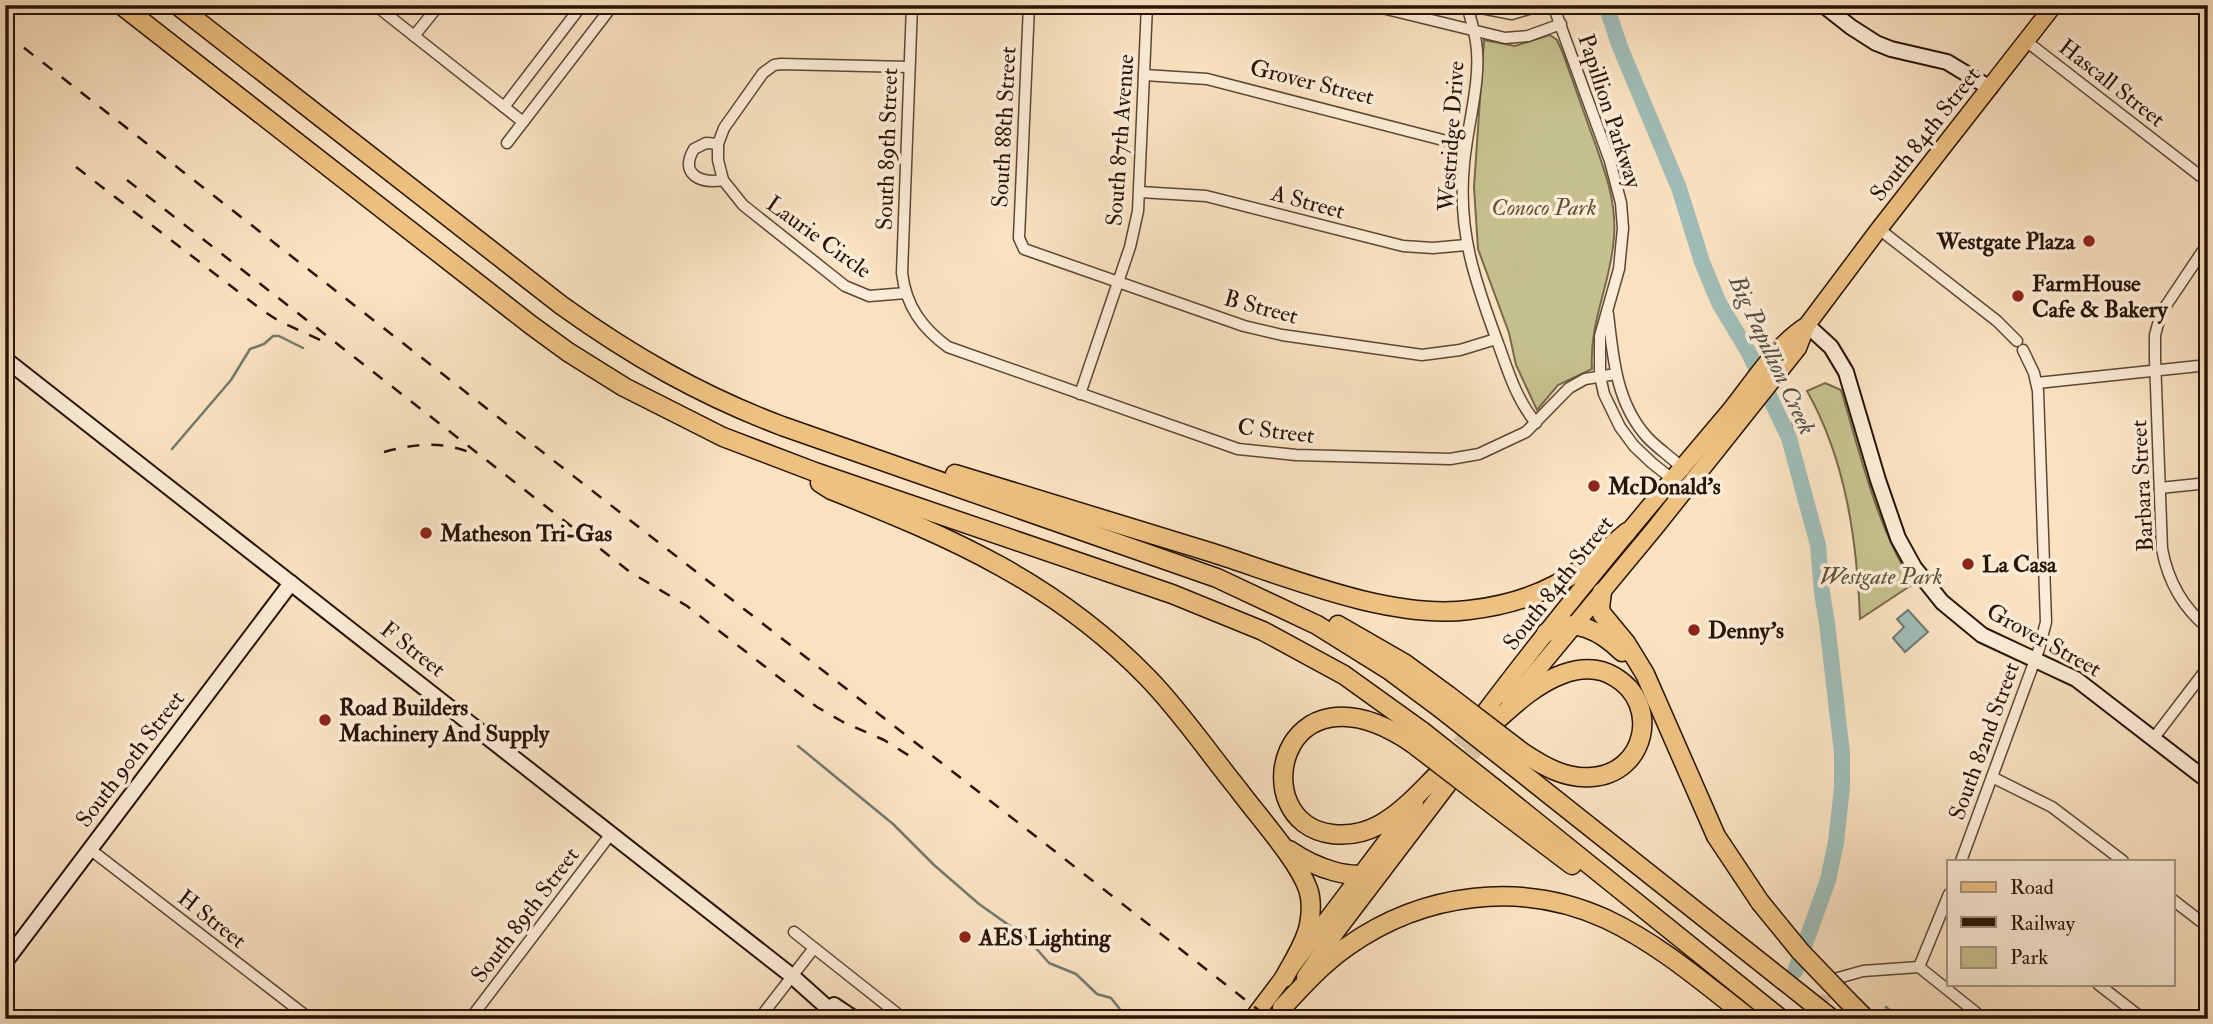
<svg xmlns="http://www.w3.org/2000/svg" width="2213" height="1024" font-family="'IM FELL Double Pica',serif">
  <rect width="100%" height="100%" fill="#fae2c1"/>
  <filter id="stains"><feTurbulence type="fractalNoise" baseFrequency=".00286" numOctaves="4"/><feColorMatrix values="0 0 0 0 .2 0 0 0 0 .09 0 0 0 0 .02 0 0 0 .5 -.17"/></filter>
  <radialGradient id="worn" r=".72"><stop offset=".6" stop-color="#630" stop-opacity="0"/><stop offset="1" stop-color="#630" stop-opacity=".3"/></radialGradient>
  <g fill="#c5c18e" stroke="#766a4a" stroke-width="2">
    <path d="M1550,35l7,5 5,11c10,27 19,54 29,81 12,34 26,68 23,105 -3,47 -25,84 -22,132l-34,16 -21,25 -21,-45 -7,-32 -31,-84 -4,-62 10,-147 31,6z"/>
    <path d="M1825,383l16,7c20,66 35,135 72,194l-53,35c-3,-78 -14,-159 -53,-228z"/>
  </g>
  <polygon fill="#9fbdb7" stroke="#6f7970" stroke-width="2" points="1908,610 1928,632 1905,652 1893,638 1904,627 1897,619"/>
  <g fill="none" stroke-linecap="round" stroke-linejoin="round">
    <g stroke="#6f7970" stroke-width="2.5">
      <polyline points="1789,438 1794,415"/>
      <polyline points="172,449 231,380 250,349 264,344 273,336 279,336 303,348"/>
      <polyline points="798,746 893,824 934,865 979,904 1027,938 1049,963 1076,974 1097,994 1111,998 1123,1013"/>
      <polyline points="1886,1007 1900,1019"/>
    </g>
    <g stroke="#9fbdb7" stroke-width="16">
      <polyline points="1606,5 1620,47 1679,188 1702,262 1719,303 1749,353 1789,438 1818,545 1822,593 1827,623 1842,753 1842,788 1836,842 1828,880 1805,944"/>
      <polyline points="1795,971 1799,961"/>
    </g>
    <polyline stroke="#dac3a5" stroke-width="10" stroke-dasharray="10 5" stroke-linecap="butt" points="1817,1019 1826,995"/>
    <g stroke="#dac3a5" stroke-width="16" stroke-dasharray="16 8" stroke-linecap="butt">
      <polyline points="1445,764 1476,723"/>
      <polyline points="1456,774 1489,731"/>
    </g>
    <defs>
      <g id="street">
        <polyline points="375,5 523,122"/>
        <path d="M912,5l-10,268c4,33 20,55 46,74l290,102 58,6 154,4 29,-5 47,-22 43,-44 16,-9 31,-5"/>
        <polyline points="1029,5 1019,238 1024,249 1244,326 1282,335 1422,355 1460,350 1496,339"/>
        <polyline points="1370,5 1505,38 1528,36 1561,24"/>
        <polyline points="1466,5 1512,14 1542,5"/>
        <path d="M1467,5c3,12 7,24 9,37 6,37 -9,84 -12,122 -7,68 12,120 35,182 10,28 18,54 37,77"/>
        <polyline points="1553,5 1610,161 1621,203 1623,228 1619,269 1600,336 1600,376 1604,394 1620,427 1634,446 1652,463 1676,482"/>
        <polyline points="414,36 439,5"/>
        <polyline points="2026,41 2208,182"/>
        <polyline points="1144,75 1207,79 1466,146"/>
        <polyline points="504,107 582,5"/>
        <polyline points="507,143 613,5"/>
        <path d="M718,144l-12,-1 -12,6c-15,25 6,35 29,31"/>
        <polyline points="1140,192 1206,196 1403,246 1433,248 1466,245"/>
        <polyline points="1879,229 1997,321 2017,341"/>
        <path d="M2208,243l-47,70 -6,22v24l7,190c6,32 21,59 46,79"/>
        <polyline points="906,293 869,296 845,286 743,205 723,180 718,160 718,144 724,128 763,73 774,65 781,64 909,67"/>
        <path d="M1608,314c5,43 8,89 39,123 11,12 26,21 37,33"/>
        <polyline points="2037,383 2208,365"/>
        <polyline points="1080,394 1130,247 1138,211 1147,5"/>
        <polyline points="2160,488 2208,483"/>
        <polyline points="2153,739 2208,667"/>
        <polyline points="1992,777 2052,807 2123,861"/>
        <polyline points="91,850 310,1019"/>
        <polyline points="1961,861 2039,649 2046,622 2038,391 2034,373 2023,350"/>
        <polyline points="2173,900 2208,927"/>
        <polyline points="794,932 904,1019"/>
        <polyline points="1919,967 1984,1019"/>
        <polyline points="1919,967 1949,894"/>
        <polyline points="1838,978 1863,971 1919,967"/>
        <polyline points="2098,984 2143,1019"/>
        <polyline points="470,1019 610,835"/>
        <polyline points="759,1019 814,948"/>
      </g>
      <g id="secondary">
        <polyline points="1823,5 1851,27 1876,43 1891,49 1947,62 1990,88"/>
        <polyline points="1807,325 1831,347 1846,372 1878,480 1898,538 1914,567 1942,602 1982,635 2076,679 2208,781"/>
        <polyline points="5,359 792,976 840,1019"/>
        <polyline points="5,962 291,583"/>
        <polyline points="834,1005 855,1019"/>
      </g>
      <g id="primary">
        <polyline points="1510,703 1655,528 1798,348 1807,325 1879,229 2054,5"/>
        <path d="M1484,713c76,-101 157,-197 238,-293 27,-31 50,-73 85,-95"/>
        <polyline points="1305,977 1336,932 1450,782"/>
        <polyline points="1252,1019 1415,803"/>
      </g>
      <g id="highway">
        <polyline points="121,5 531,325 568,352 624,387 723,437 815,472 1172,594 1263,631 1344,675 1422,731"/>
        <path d="M177,5l384,300c71,51 139,90 221,121l435,152 100,47 72,45 51,38"/>
        <path d="M955,474c86,26 172,52 258,79 75,24 177,67 256,57 70,-8 107,-33 158,-78"/>
        <path d="M820,483l11,7c121,48 224,92 317,188 33,34 60,74 90,111 19,26 60,71 70,100 4,11 3,25 1,36 -4,19 -16,36 -25,53"/>
        <polyline points="1602,592 1600,608 1602,614 1626,643 1645,674 1716,836 1760,902"/>
        <polyline points="1338,625 1404,663 1449,696"/>
        <path d="M1546,633c27,-18 56,-1 76,19"/>
        <path d="M1497,720c20,-18 41,-37 66,-46 17,-6 36,-7 52,3 46,27 31,97 -24,100 -26,2 -48,-11 -69,-25"/>
        <path d="M1412,743c-133,-90 -169,80 -80,91 16,2 32,-1 47,-9 22,-12 39,-31 57,-49"/>
        <polyline points="1512,765 1735,942"/>
        <polyline points="1494,788 1781,1019"/>
        <polyline points="1485,799 1572,865"/>
        <path d="M1289,850c25,17 63,33 93,20"/>
        <polyline points="1847,1000 1866,1019"/>
        <path d="M1282,1008c21,-22 41,-45 66,-62 75,-53 173,-66 258,-27 53,25 98,64 144,100"/>
      </g>
    </defs>
    <use href="#street" stroke="#5c4735" stroke-width="13"/>
    <use href="#secondary" stroke="#281306" stroke-width="18"/>
    <use href="#primary" stroke="#281306" stroke-width="19"/>
    <use href="#highway" stroke="#281306" stroke-width="21"/>
    <use href="#street" stroke="#fcecd7" stroke-width="10"/>
    <use href="#secondary" stroke="#fcecd7" stroke-width="14"/>
    <use href="#primary" stroke="#edc180" stroke-width="16"/>
    <use href="#highway" stroke="#edc180" stroke-width="18"/>
    <g stroke="#281306" stroke-width="2.5" stroke-dasharray="12 12" stroke-linecap="butt">
      <polyline points="5,33 1270,1019"/>
      <polyline points="76,167 262,310 279,321 327,343"/>
      <polyline points="127,180 630,572 687,606 817,707 843,722 884,740 916,760"/>
      <path d="M384,452c30,-8 56,-11 85,0"/>
    </g>
    <defs>
      <g id="highway-bridge">
        <polyline points="1449,696 1522,752"/>
        <polyline points="1440,708 1512,765"/>
        <polyline points="1422,731 1494,788"/>
        <polyline points="1412,743 1485,799"/>
        <polyline points="1760,902 1800,951 1847,1000"/>
        <polyline points="1735,942 1832,1019"/>
      </g>
    </defs>
    <use href="#highway-bridge" stroke="#281306" stroke-width="21" stroke-linecap="butt"/>
    <use href="#highway-bridge" stroke="#edc180" stroke-width="18"/>
  </g>
  <g fill="#8f2418" stroke="#fcecd7" stroke-width="2.5">
    <circle cx="2089" cy="241" r="7"/>
    <circle cx="2018" cy="296" r="7"/>
    <circle cx="1594" cy="486" r="7"/>
    <circle cx="426" cy="533" r="7"/>
    <circle cx="1968" cy="564" r="7"/>
    <circle cx="1694" cy="630" r="7"/>
    <circle cx="325" cy="720" r="7"/>
    <circle cx="965" cy="937" r="7"/>
  </g>
  <g text-anchor="middle" dominant-baseline="central" stroke-width="7" stroke-linejoin="round" paint-order="stroke">
    <g font-size="23" fill="#281306" stroke="#fcecd7">
      <text transform="translate(1312 82) rotate(14)">Grover Street</text>
      <text transform="translate(2112 83) rotate(38)">Hascall Street</text>
      <text transform="translate(1610 111) rotate(72)">Papillion Parkway</text>
      <text transform="translate(1004 127) rotate(-87)">South 88th Street</text>
      <text transform="translate(1925 134) rotate(-52)">South 84th Street</text>
      <text transform="translate(1451 136) rotate(-86)">Westridge Drive</text>
      <text transform="translate(1120 140) rotate(-86)">South 87th Avenue</text>
      <text transform="translate(887 149) rotate(-88)">South 89th Street</text>
      <text transform="translate(1308 202) rotate(15)">A Street</text>
      <text transform="translate(819 237) rotate(36)">Laurie Circle</text>
      <text transform="translate(1261 307) rotate(15)">B Street</text>
      <text transform="translate(1276 431) rotate(7)">C Street</text>
      <text transform="translate(2142 486) rotate(-93)">Barbara Street</text>
      <text transform="translate(1558 583) rotate(-52)">South 84th Street</text>
      <text transform="translate(2044 640) rotate(29)">Grover Street</text>
      <text transform="translate(413 649) rotate(38)">F Street</text>
      <text transform="translate(1984 741) rotate(-70)">South 82nd Street</text>
      <text transform="translate(130 759) rotate(-53)">South 90th Street</text>
      <text transform="translate(525 915) rotate(-53)">South 89th Street</text>
      <text transform="translate(212 919) rotate(38)">H Street</text>
    </g>
    <g font-size="23" font-style="italic" fill="#5f5036" stroke="#fcecd7">
      <text x="1544" y="207">Conoco Park</text>
      <text x="1881" y="576">Westgate Park</text>
    </g>
    <g font-size="23" font-weight="bold" fill="#281306" stroke="#fcecd7" text-anchor="start">
      <text x="2075" y="241" text-anchor="end">Westgate Plaza</text>
      <text x="2032" y="283">FarmHouse<tspan x="2032" dy="26">Cafe &amp; Bakery</tspan></text>
      <text x="1608" y="486">McDonald's</text>
      <text x="440" y="533">Matheson Tri-Gas</text>
      <text x="1982" y="564">La Casa</text>
      <text x="1708" y="630">Denny's</text>
      <text x="339" y="707">Road Builders<tspan x="339" dy="26">Machinery And Supply</tspan></text>
      <text x="979" y="937">AES Lighting</text>
    </g>
    <g font-size="24" font-style="italic" fill="#524e44" stroke="#fcecd7">
      <text transform="translate(1772 355) rotate(65)">Big Papillion Creek</text>
    </g>
  </g>
  <rect width="2213" height="1024" fill="none" stroke="#fae2c1" stroke-width="28"/>
  <rect x="7" y="7" width="2199" height="1010" fill="none" stroke="#281306" stroke-width="3.5"/>
  <rect x="14" y="14" width="2185" height="996" fill="none" stroke="#281306" stroke-width="2"/>
  <rect x="1947" y="860" width="228" height="126" fill="#fcecd7" stroke="#a79583" stroke-width="2"/>
  <rect x="1961" y="882" width="35" height="10" fill="#edc180" stroke="#a79583" stroke-width="2"/>
  <text x="2010" y="894" font-size="21" fill="#281306">Road</text>
  <rect x="1961" y="917" width="35" height="10" fill="#281306" stroke="#a79583" stroke-width="2"/>
  <text x="2010" y="930" font-size="21" fill="#281306">Railway</text>
  <rect x="1961" y="947" width="35" height="21" fill="#c5c18e" stroke="#a79583" stroke-width="2"/>
  <text x="2010" y="964" font-size="21" fill="#281306">Park</text>
  <rect width="100%" height="100%" filter="url(#stains)"/>
  <rect width="100%" height="100%" fill="url(#worn)"/>
</svg>
